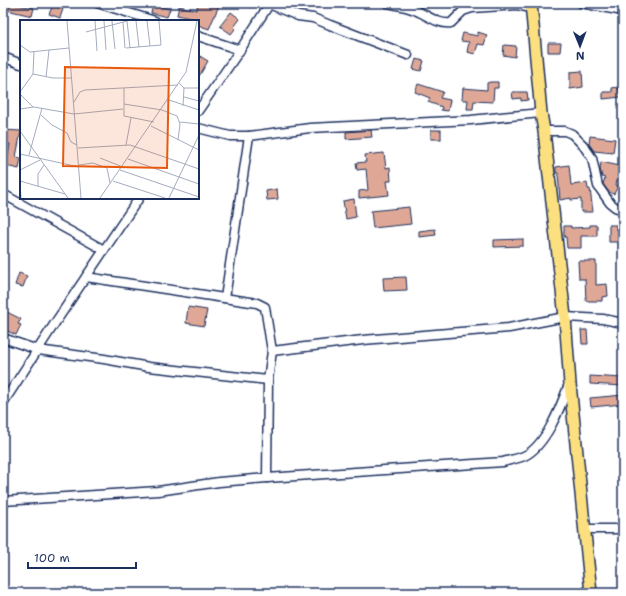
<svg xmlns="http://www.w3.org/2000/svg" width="626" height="596" font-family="'Shantell Sans',sans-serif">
  <rect width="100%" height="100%" fill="#fff"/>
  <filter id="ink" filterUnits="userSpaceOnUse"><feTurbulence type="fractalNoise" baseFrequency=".025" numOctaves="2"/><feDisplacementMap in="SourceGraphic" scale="8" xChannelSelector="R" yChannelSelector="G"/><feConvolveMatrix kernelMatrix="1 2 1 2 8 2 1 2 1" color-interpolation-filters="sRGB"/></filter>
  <g filter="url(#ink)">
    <g fill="#dfa896" stroke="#1b2f5e">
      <polygon points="8,3 34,8 32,16 7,10"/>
      <polygon points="199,3 220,3 209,29 198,25 198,21 193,21 194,19 177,15 179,6 196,10"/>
      <polygon points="53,5 63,9 60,18 49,14"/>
      <polygon points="153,5 170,9 167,17 151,13"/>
      <polygon points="231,12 240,19 234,27 235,29 231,34 220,26"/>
      <polygon points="478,32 487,35 484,45 478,44 475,54 467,52 469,42 461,41 463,33 478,36"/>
      <polygon points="548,43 561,43 560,52 548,52"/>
      <polygon points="504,45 516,46 515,57 503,55"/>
      <polygon points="198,55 208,61 198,78"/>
      <polygon points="416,59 424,61 421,71 413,69"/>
      <polygon points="582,71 583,87 570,89 570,72"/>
      <polygon points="490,82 498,82 498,88 494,88 493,102 474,101 473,109 467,109 468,100 462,100 463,88 487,90 487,83"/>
      <polygon points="418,84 443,92 440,98 450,100 448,111 441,110 442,107 428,102 430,98 415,92"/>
      <polygon points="618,87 618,89 620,89 621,97 603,99 603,92 612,92 612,88"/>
      <polygon points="512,92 527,92 528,100 521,101 521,98 513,99"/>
      <polygon points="3,130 21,131 16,157 21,158 19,169 6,166 10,144 3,143"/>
      <polygon points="371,130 372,137 346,139 346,132"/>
      <rect x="431" y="130" width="10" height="9"/>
      <polygon points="590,136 615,139 613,153 594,151 589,144"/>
      <polygon points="384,153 386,168 390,167 391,181 387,181 389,195 359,198 359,191 368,190 366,169 357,170 356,163 366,162 365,155"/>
      <polygon points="601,162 620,166 616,185 618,186 614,194 609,192 603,184 605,178 602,177 600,169"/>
      <polygon points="569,165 571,185 587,183 588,189 590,189 593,212 581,212 581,199 571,200 571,198 560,200 558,173 556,173 556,167"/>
      <polygon points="277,189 278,199 267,200 266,191"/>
      <polygon points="354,199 356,217 346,219 343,201"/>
      <polygon points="409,207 411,224 373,228 371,211"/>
      <polygon points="590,225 597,225 597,236 581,236 581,248 567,248 566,237 564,237 564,226 571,226 571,228 590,227"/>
      <polygon points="609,225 616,225 616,229 619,229 622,232 622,242 609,242"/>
      <polygon points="435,229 436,235 419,237 419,231"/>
      <polygon points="523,239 523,246 494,247 494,240"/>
      <polygon points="578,261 596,261 596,285 607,284 608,296 602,297 602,301 586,301 585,279 579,279"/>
      <polygon points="19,273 27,276 23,287 15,285"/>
      <polygon points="406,277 407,290 384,291 383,278"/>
      <polygon points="188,307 207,310 204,326 186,323"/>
      <polygon points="3,310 21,319 18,324 21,325 16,335 3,329 3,322 5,318 3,317"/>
      <polygon points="581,330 587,330 588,344 582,344"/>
      <polygon points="590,376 623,378 623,386 590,384"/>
      <polygon points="623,395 623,404 591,407 590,398"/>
    </g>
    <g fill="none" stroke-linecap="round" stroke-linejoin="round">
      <defs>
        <g id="minor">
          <polyline points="97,3 155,21"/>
          <path d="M387,3c8,2 17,3 25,6 13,4 25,16 39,14l12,-12 9,-3 45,-3 14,3"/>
          <polyline points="581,3 623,11"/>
          <polyline points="269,4 298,16 313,18 330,25 408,55"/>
          <polyline points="198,36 240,50"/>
          <polyline points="3,57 21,64"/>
          <polyline points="198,111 240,50 270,3"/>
          <polyline points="198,128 230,136 249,136 310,128 471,120 541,113"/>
          <polyline points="544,131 565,131 572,134 583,145 592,158 598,186 610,203 615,207 623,210"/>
          <polyline points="3,194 104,250"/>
          <polyline points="86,277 257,303 265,307 272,351 268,380 267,478"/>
          <polyline points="225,298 249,136"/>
          <polyline points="3,338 38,350 104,359 149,367 268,380"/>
          <polyline points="272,351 363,340 509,328 565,317 603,319 623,323"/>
          <polyline points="3,403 55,323 139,198"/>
          <path d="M3,501l155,-10 61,-9 48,-4 236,-16c6,-2 14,-3 21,-6 22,-10 37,-50 45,-72"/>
          <polyline points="586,529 623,529"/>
        </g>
        <polyline id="major" points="531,3 541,113 544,131 565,317 570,384 591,593"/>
      </defs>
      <use href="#minor" stroke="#1b2f5e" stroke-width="11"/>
      <use href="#major" stroke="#1b2f5e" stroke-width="14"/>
      <use href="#minor" stroke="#fff" stroke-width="8"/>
      <use href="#major" stroke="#fce080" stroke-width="11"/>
    </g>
  </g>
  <g transform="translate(20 20)">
    <rect width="179" height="179" fill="#fff"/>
    <path fill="none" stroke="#a4acbf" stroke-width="1" d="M47,1l14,177M75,1l2,30M84,1l2,29M92,1l3,28M107,1l3,27M116,1l3,26M127,1l3,25M103,2l2,26M66,12l41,-11M0,25l10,7 39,-4M106,28l35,-3 -2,-24M13,54l20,4h19M26,57l3,-27M159,63l5,5 -1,18M104,68v28l30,6M164,68h15M0,72l13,-18 1,-23M0,74l13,13M164,77l15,4M149,80l30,10M54,82l6,-10 5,-2 93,-5M104,84l38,6 15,6 3,8 -2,16M0,89l14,-2 40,7 49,-5M21,95l11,10 15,8 4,9 6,3M160,102l19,2M131,106l48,24M0,111l48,67M106,125l5,-27M58,128l52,-3 69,24M0,134l59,13M9,135l13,-47M80,138l23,9M108,139l71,25M59,145l14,-2 14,5 3,15M0,150l20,-10M100,150l79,27M0,161l45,13M0,161l1,17M93,161l52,17M18,167v-13l6,-9M80,178l86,-126 11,-51M149,178l30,-63"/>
    <path fill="#e8590c" fill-opacity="0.15" stroke="#e8590c" stroke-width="2" d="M45,47l104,2 -2,99 -104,-2z"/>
    <rect width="179" height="179" fill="none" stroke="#1b2f5e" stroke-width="2"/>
  </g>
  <rect width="626" height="596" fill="none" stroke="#fff" stroke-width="16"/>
  <rect x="8" y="8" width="610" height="580" fill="none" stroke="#1b2f5e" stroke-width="1.5" filter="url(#ink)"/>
  <g transform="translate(580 46) rotate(179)" stroke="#ffffff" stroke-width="3" paint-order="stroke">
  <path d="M0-3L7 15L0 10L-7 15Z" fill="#1b2f5e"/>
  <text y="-6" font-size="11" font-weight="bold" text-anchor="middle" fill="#1b2f5e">N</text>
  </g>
  <path d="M28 562v6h108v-6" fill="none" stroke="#1b2f5e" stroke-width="2"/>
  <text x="34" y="562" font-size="12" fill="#1b2f5e" stroke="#ffffff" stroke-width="3" paint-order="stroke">100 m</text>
</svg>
